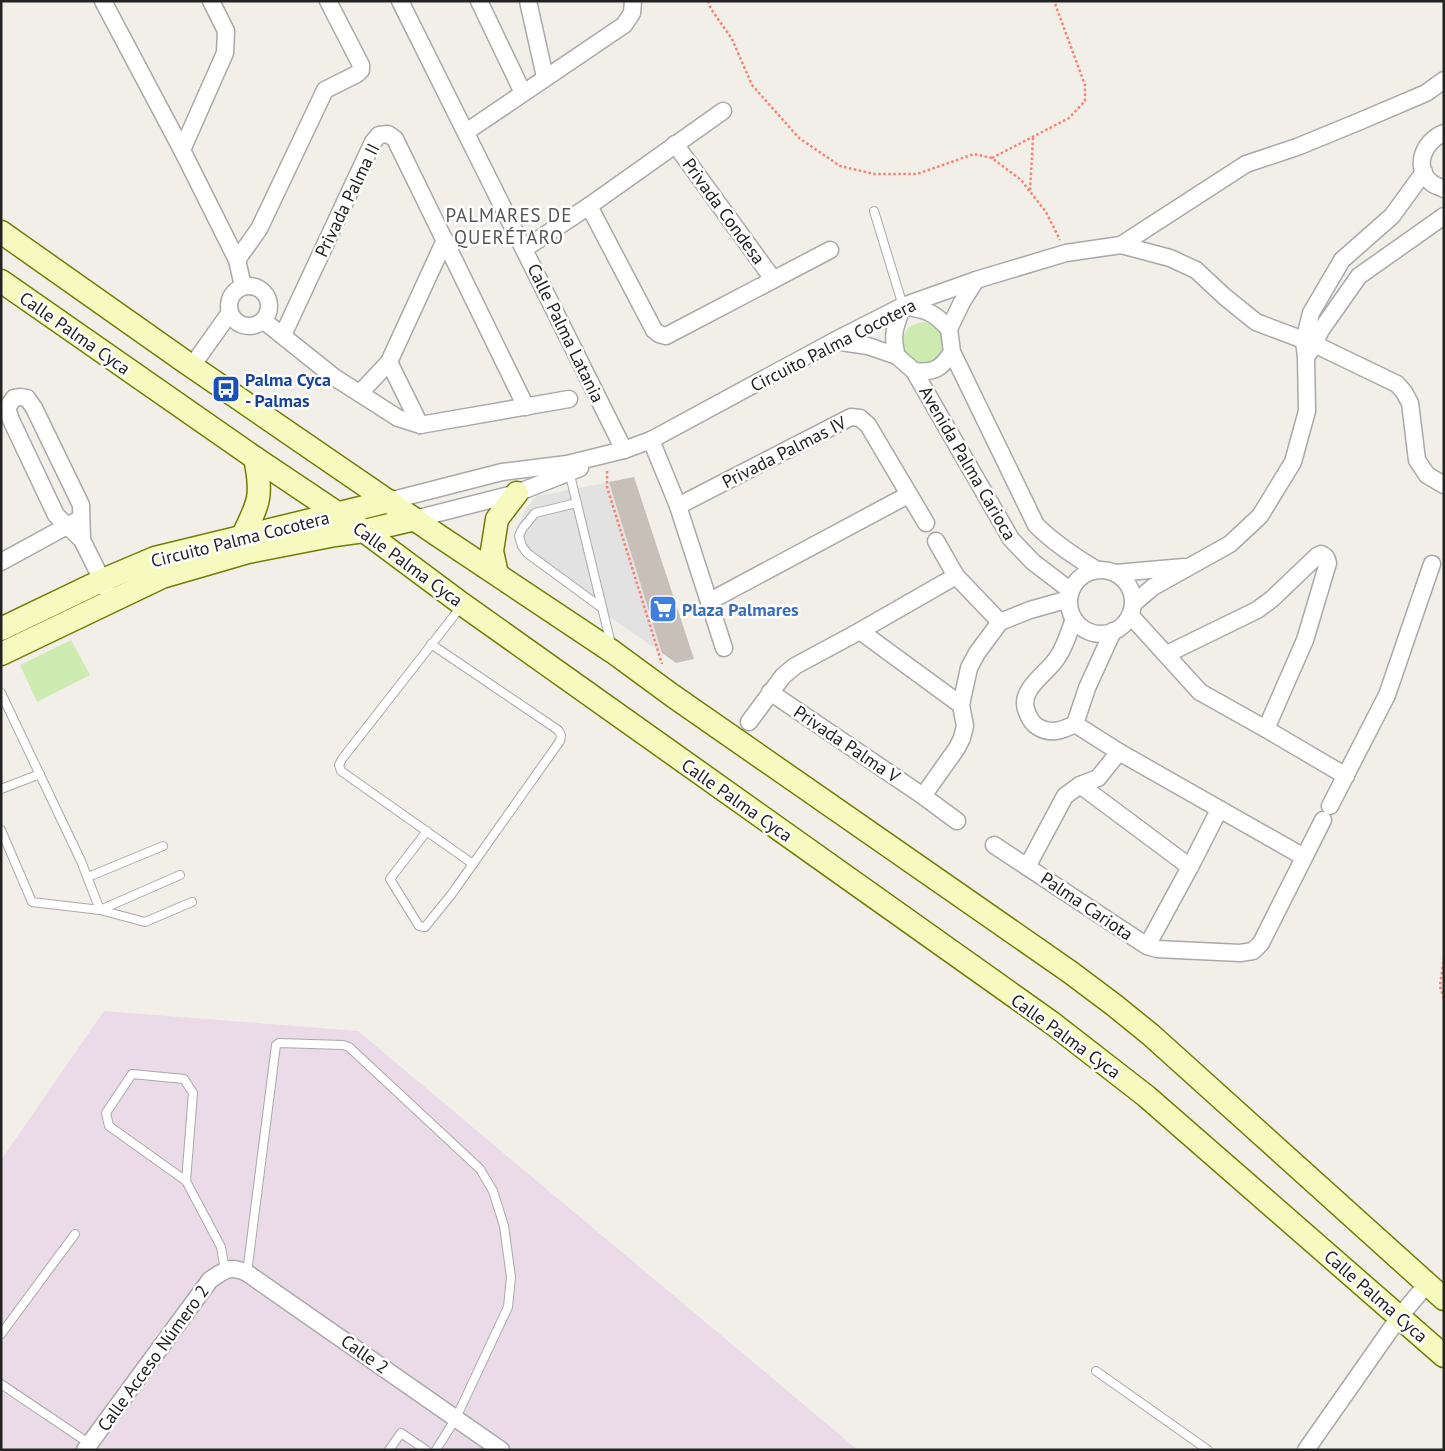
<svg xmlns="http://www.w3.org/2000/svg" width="1445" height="1451" font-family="'PT Sans',sans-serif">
  <rect width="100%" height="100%" fill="#f2efe9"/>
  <polygon fill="#ebdbe8" points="104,1011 358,1031 858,1450 1,1450 1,1160"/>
  <g fill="#cdebb0">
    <path d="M925,322c23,7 22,24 12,42h-21l-14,-13c0,-18 4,-27 23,-29z"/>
    <polygon points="71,640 90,675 37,702 20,665"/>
  </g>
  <polygon fill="#e2e2e2" points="609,482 635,564 662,653 540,569 525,554 518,539 519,525 525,510 537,496"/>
  <polygon fill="#c7bfb8" points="634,477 694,659 676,663 662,653 609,482"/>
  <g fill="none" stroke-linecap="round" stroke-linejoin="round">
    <defs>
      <g id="lane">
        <polyline points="874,211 903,306"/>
        <polyline points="569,471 611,644"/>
        <polyline points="577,503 535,513 522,529 519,536 522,546 527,553 602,608"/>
        <polyline points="461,606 453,617 342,759 339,765 341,771 473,864"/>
        <polyline points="1,693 81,861 100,910 32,902 1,830"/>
        <polyline points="1,789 40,774"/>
        <polyline points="427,831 390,879 419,926 425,927 451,895 560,741 561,735 558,730 431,644"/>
        <polyline points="180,875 100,910 145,922 192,902"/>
        <polyline points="88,877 163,846"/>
        <polyline points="186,1181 193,1093 184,1079 132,1074 106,1113 109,1126 186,1181 221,1247 225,1270"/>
        <polyline points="247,1273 276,1045 279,1043 343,1045 349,1047 480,1169 493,1191 504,1226 511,1277 508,1307 456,1418 436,1450"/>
        <polyline points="1,1334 75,1234"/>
        <polyline points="1096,1371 1208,1450"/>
        <polyline points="1,1384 90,1444"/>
        <polyline points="389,1450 401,1433 426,1450"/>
      </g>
      <g id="street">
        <polyline points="103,1 182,150 237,260 243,286"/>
        <polyline points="400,1 624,450"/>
        <polyline points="479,1 523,93"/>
        <polyline points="528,1 545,77"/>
        <polyline points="466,132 624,25 632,13 633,1"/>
        <path d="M1444,133c-21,8 -32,36 -11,51 3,2 7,3 11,5"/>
        <polyline points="675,144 773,279"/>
        <polyline points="182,150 225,53 226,31 211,1"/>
        <polyline points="589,206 654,330 659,334 666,336 830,250"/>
        <polyline points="1121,245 1170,258 1196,270 1225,297 1256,322 1314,344 1397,384 1404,392 1410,403 1417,460 1427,475 1444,485"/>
        <polyline points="524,249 589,206 723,111"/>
        <polyline points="237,260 259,229 325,90 357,74 361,70 361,65 328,1"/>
        <path d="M976,280l-14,22 -13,27 3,23 84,173c19,19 39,32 61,45"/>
        <circle cx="249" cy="306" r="20"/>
        <polyline points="264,321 334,377 398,418 420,425 569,399"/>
        <polyline points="283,335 373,142 379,135 388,134 395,139 526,407"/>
        <polyline points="834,341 868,346 897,356 914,371 1011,539 1033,562 1071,591"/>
        <polyline points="1309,353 1321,330 1359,276 1444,216"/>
        <path d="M897,356c-6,-20 -2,-30 6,-50 23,4 30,5 46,23"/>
        <polyline points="389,362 420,425"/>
        <polyline points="192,366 229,314"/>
        <path d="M914,371c20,2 27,-2 38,-19"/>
        <polyline points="360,393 389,362 445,240"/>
        <polyline points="651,440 678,506 724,648"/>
        <polyline points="389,501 502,472 567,464 624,450 651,440 834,341 903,306 976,280 1066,253 1121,245 1246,164 1297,147 1358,122 1426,93 1444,80"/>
        <polyline points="678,506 851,417 860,418 868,425 926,523"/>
        <polyline points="415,519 517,493 580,468"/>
        <polyline points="82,540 81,505 34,408 27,398 21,397 14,398 7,408 11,420 56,515 82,540 107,590"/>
        <polyline points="936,541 956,576 1000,622"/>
        <polyline points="1,562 76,521"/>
        <circle cx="1101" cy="602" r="32"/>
        <polyline points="1116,573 1184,567"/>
        <polyline points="710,601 908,495"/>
        <polyline points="1133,604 1153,587 1230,544 1260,516 1293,462 1307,411 1306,357 1304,341 1311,313 1342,260 1392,216 1424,172"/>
        <polyline points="1130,615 1200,692 1266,729 1346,776"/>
        <path d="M1074,619c-5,13 -9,28 -17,39 -10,16 -40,32 -30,54 2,6 6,12 11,15 13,8 25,3 37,-3l12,-36 26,-57"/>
        <polyline points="860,631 961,705"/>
        <path d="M1167,654l90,-44 15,-11 45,-43 4,-2c5,2 6,4 7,9l-23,77 -39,89"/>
        <polyline points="770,692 923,796 957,821"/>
        <polyline points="749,722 783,676 795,666 860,631 956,576"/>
        <polyline points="1075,724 1119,752 1304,857"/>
        <polyline points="1080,785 1190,867"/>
        <polyline points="923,796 957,748 962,738 965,726 961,705 969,668 977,653 1000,622 1030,610 1069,599"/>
        <polyline points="1330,806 1387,695 1432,564"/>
        <polyline points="994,845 1147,946 1157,949 1240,953 1253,951 1261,943 1323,820"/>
        <polyline points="1027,867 1065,796 1080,785 1098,778 1119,752"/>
        <polyline points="1147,946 1190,867 1219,810"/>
        <path d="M85,1450l125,-170c15,-10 19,-15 37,-7l254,177"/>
        <polyline points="1306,1450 1400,1316 1427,1284"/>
      </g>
      <g id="secondary">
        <polyline points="1,232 184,361 436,534 613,652 673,696 1070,972 1114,1005 1151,1035 1444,1299"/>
        <polyline points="1,281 255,458 364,531 462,604 1052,1023 1146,1096 1444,1356"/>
        <path d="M242,537c17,-34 21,-41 13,-79"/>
        <polyline points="497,574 492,551 497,519 517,493"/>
        <polyline points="1,629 103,580 155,558 389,501"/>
        <polyline points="1,654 162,577 248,552 335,535 364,531 415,519"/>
      </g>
    </defs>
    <use href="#lane" stroke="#a9a9a9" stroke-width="10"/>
    <use href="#street" stroke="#a9a9a9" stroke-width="19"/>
    <use href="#secondary" stroke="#707d05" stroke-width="25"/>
    <g stroke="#fa8072" stroke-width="2.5" stroke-dasharray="2.5 2.5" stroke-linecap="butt">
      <polyline points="708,1 711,9 732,39 752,85 799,138 840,166 874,174 917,174 974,154 992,158 1021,180 1046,212 1060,240"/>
      <polyline points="992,158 1069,118 1085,101 1085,85 1054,1"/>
      <polyline points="1030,190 1033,138"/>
      <polyline points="607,471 607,487 662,664"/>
      <polyline points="1444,957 1440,986 1444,999"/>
    </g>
    <use href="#lane" stroke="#fff" stroke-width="8"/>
    <use href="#street" stroke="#fff" stroke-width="16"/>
    <use href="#secondary" stroke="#f7fabf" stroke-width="22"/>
  </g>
  <defs>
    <symbol id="bus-square" viewBox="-11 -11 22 22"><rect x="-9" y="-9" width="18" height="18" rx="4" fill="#1a4fb4" stroke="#fff"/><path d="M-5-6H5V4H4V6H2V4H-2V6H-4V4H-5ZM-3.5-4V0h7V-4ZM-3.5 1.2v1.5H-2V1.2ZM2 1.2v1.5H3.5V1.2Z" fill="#fff"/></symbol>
    <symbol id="supermarket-square" viewBox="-11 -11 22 22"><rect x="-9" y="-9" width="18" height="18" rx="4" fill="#3f7fe0" stroke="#fff"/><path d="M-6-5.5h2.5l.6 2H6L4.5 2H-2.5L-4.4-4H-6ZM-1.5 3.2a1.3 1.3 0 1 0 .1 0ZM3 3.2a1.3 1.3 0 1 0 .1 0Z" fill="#fff"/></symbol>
  </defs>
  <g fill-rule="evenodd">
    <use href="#bus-square" x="210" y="373" width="32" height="32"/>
    <use href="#supermarket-square" x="647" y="593" width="32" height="32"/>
  </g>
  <g text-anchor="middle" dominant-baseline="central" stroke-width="5" stroke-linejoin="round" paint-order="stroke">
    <g font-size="18" fill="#222" stroke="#fff">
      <text transform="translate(347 200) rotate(-64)">Privada Palma II</text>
      <text transform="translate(724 211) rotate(54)">Privada Condesa</text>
      <text transform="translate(75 333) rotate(35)">Calle Palma Cyca</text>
      <text transform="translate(566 333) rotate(64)">Calle Palma Latania</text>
      <text transform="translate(833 345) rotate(-27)">Circuito Palma Cocotera</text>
      <text transform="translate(784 452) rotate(-27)">Privada Palmas IV</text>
      <text transform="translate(968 463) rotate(60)">Avenida Palma Carioca</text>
      <text transform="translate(240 539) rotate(-14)">Circuito Palma Cocotera</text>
      <text transform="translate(408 564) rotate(36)">Calle Palma Cyca</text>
      <text transform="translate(847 744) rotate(34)">Privada Palma V</text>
      <text transform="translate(737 800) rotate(35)">Calle Palma Cyca</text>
      <text transform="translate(1087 906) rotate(34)">Palma Cariota</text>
      <text transform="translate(1066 1036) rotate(36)">Calle Palma Cyca</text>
      <text transform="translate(1376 1296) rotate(41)">Calle Palma Cyca</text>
      <text transform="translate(365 1354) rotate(35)">Calle 2</text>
      <text transform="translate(153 1358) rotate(-54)">Calle Acceso Número 2</text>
    </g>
    <g font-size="18" font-weight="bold" fill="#164399" stroke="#fff" text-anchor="start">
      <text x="245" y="379">Palma Cyca<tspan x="245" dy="21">- Palmas</tspan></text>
    </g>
    <g font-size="18" font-weight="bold" fill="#366cbe" stroke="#fff" text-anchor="start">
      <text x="682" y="609">Plaza Palmares</text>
    </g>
    <g font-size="19" letter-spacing="1" fill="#555" stroke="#fff">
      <text x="509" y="215">PALMARES DE<tspan x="509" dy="22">QUERÉTARO</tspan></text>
    </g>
  </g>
  <rect width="1445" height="1451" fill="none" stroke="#222222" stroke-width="5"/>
</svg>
